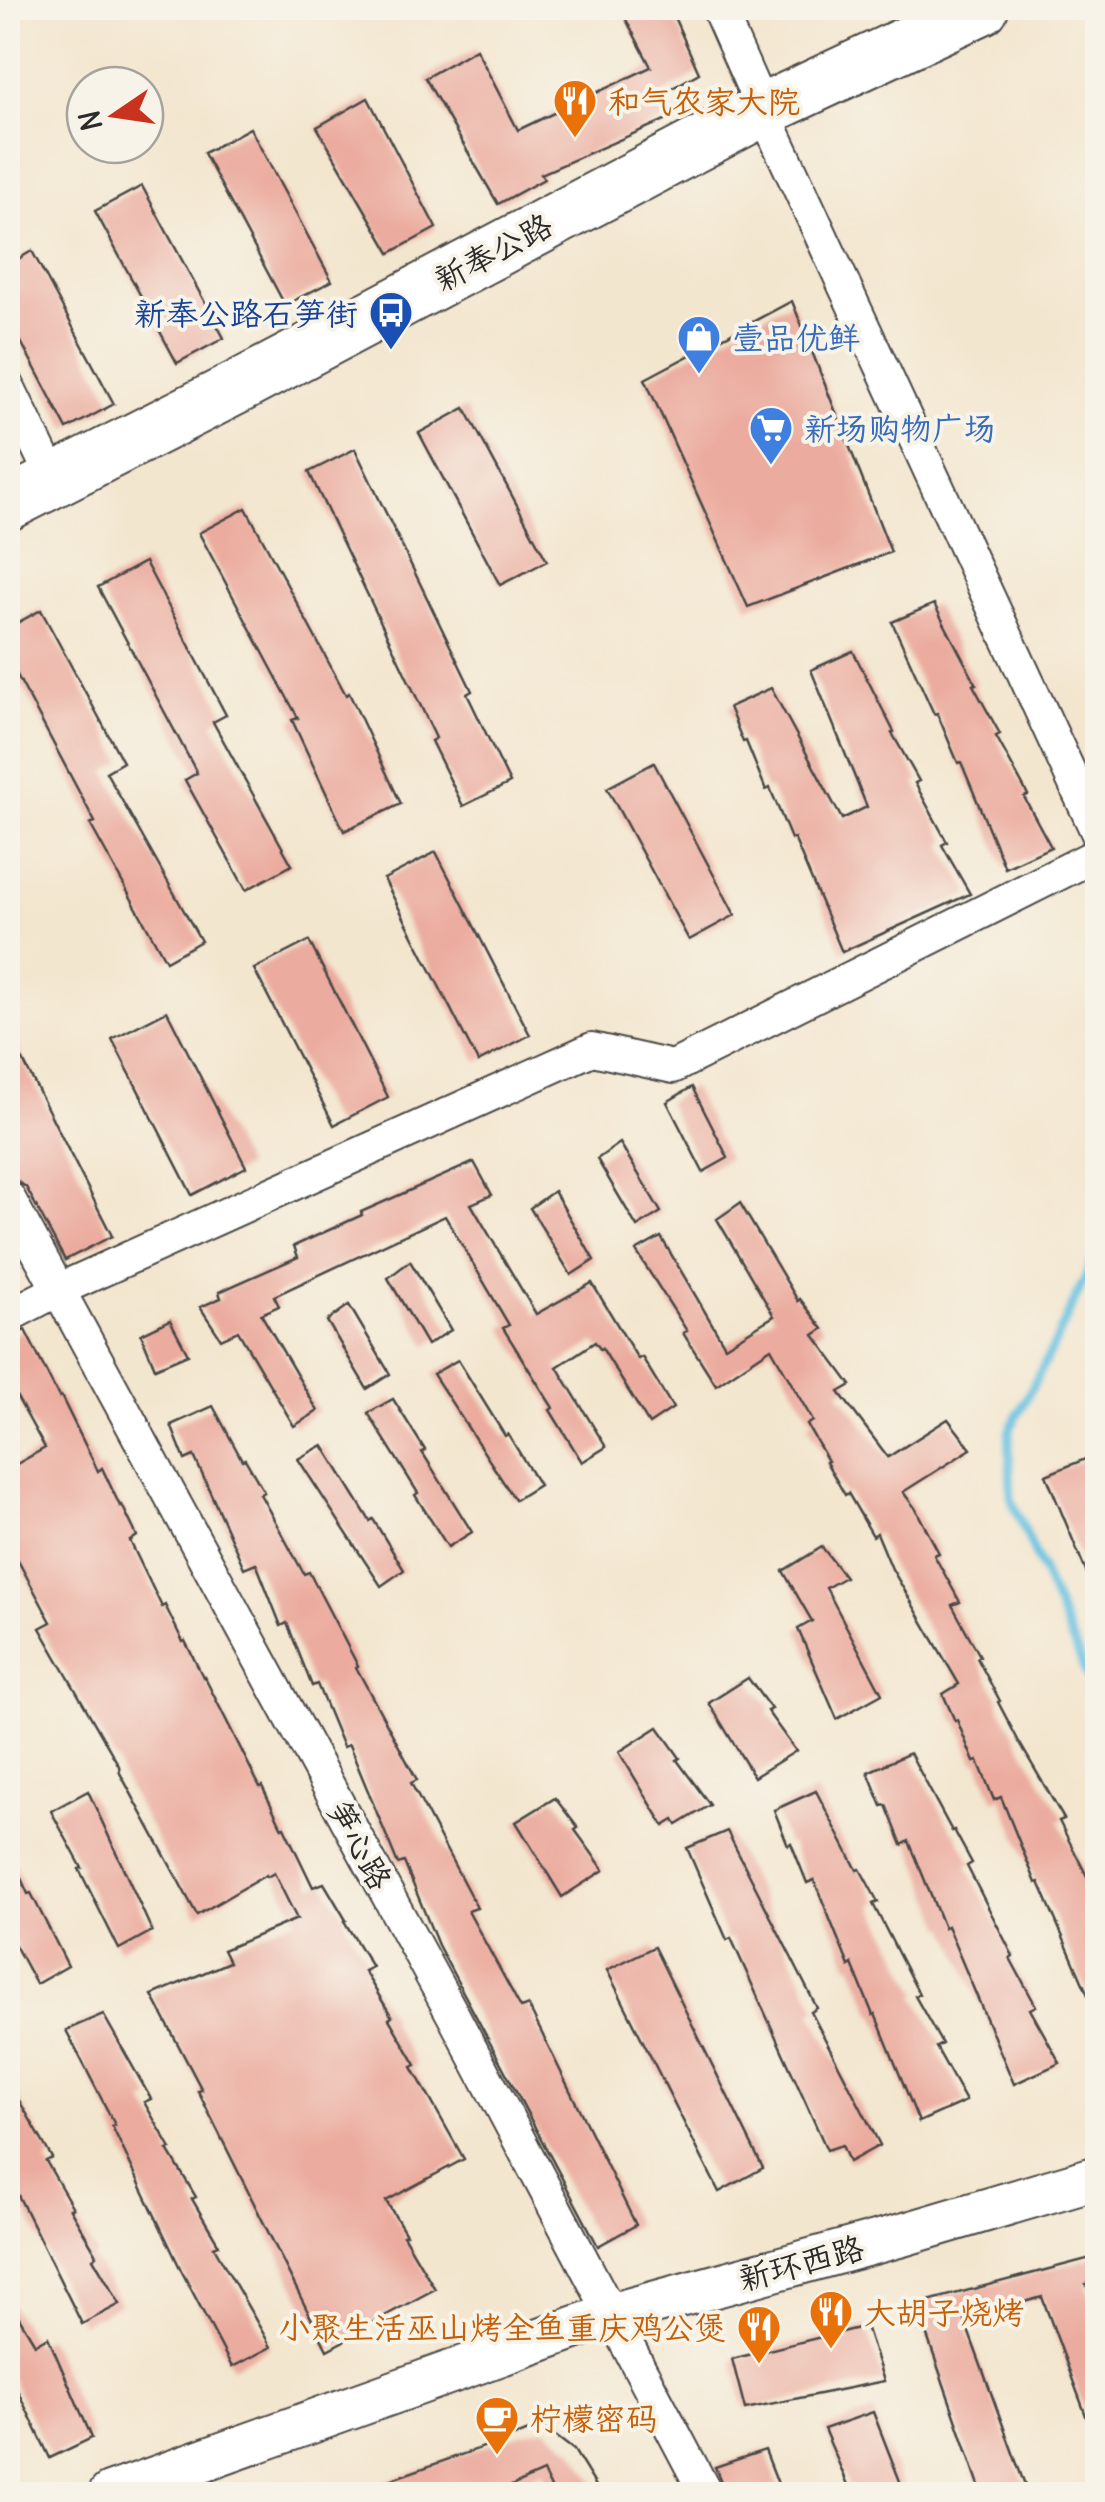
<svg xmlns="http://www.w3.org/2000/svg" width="1105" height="2502" font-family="Delius,'LXGW WenKai TC',sans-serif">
  <rect width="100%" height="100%" fill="#f7f3e8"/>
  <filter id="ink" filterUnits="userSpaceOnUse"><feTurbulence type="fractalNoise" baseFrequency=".01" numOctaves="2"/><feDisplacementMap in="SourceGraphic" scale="20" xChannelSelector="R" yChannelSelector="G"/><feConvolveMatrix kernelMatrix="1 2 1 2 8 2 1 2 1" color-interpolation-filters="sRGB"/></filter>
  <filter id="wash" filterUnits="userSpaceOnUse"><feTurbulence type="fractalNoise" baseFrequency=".0048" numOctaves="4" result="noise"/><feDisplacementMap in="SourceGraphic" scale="40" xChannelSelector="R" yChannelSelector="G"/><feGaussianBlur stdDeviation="2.25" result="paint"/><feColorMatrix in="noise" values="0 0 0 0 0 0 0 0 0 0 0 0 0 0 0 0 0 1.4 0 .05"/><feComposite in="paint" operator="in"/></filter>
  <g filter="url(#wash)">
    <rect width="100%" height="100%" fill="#f3e6cf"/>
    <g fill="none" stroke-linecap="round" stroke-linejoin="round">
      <polyline stroke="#62c0e1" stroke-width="9" points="1098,1250 1054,1345 1009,1431 1011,1498 1098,1701"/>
    </g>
    <g id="blocks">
      <g fill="#ebac9f">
        <polygon points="620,8 670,8 699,73 660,95 672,117 541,174 544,179 498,204 425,78 476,49 518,130 651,67"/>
        <polygon points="368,98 436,228 390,253 317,127"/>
        <polygon points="250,128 332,281 285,305 204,153"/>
        <polygon points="142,186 224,338 177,363 95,211"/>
        <polygon points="32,251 114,404 67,429 8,317 8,265"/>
        <polygon points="792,301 891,552 748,607 645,379"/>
        <polygon points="465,408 547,561 500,585 419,433"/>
        <polygon points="355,449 472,691 467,694 510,783 463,806 431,741 436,738 309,472"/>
        <polygon points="246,508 346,695 349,693 401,804 344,831 292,720 298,718 199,533"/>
        <polygon points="145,562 226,715 213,722 292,865 246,890 185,780 197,773 98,587"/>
        <polygon points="934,604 976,684 973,685 1000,734 996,736 1028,795 1024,797 1051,847 1005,868 961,762 958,763 937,713 934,714 892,622"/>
        <polygon points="41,610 123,762 106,772 201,941 166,961 90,824 95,822 8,658 8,628"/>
        <polygon points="853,651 894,732 892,733 919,781 915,783 947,842 942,845 970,894 842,952 794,838 791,839 770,788 766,790 746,741 743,742 729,707 771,688 842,819 867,807 811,670"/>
        <polygon points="654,763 735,915 689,940 607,788"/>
        <polygon points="436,852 530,1035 478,1062 384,879"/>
        <polygon points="309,941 388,1097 334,1125 254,969"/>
        <polygon points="167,1011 246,1167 192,1195 112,1039"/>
        <polygon points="8,1031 112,1236 65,1260 26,1187 14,1179 8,1165"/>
        <polygon points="692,1087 728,1158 703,1172 667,1102"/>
        <polygon points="620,1143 661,1212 637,1227 597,1159"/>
        <polygon points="474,1162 492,1195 471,1204 536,1314 592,1283 638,1359 642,1357 673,1408 649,1424 602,1348 600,1349 595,1342 557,1367 606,1447 582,1462 550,1410 553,1408 503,1328 509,1325 445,1216 274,1296 279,1306 261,1314 318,1411 294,1426 238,1331 221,1339 200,1307 221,1298 219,1292 298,1257 294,1246 362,1215 361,1212"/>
        <polygon points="554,1191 594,1260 571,1275 530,1208"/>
        <polygon points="740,1203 798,1301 800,1299 823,1329 814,1335 851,1385 839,1392 888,1457 948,1419 971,1449 903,1492 915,1508 939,1553 934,1555 960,1602 952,1605 980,1656 977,1658 1000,1701 998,1702 1019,1742 1064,1819 1059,1821 1098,1898 1098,2018 1039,1882 1036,1883 1001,1797 994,1800 978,1761 974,1762 957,1720 955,1721 943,1694 959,1684 892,1569 877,1533 873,1536 848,1493 845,1495 826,1462 828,1461 807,1425 813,1421 771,1348 716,1385 683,1333 687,1331 636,1251 661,1237 725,1346 774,1316 717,1219"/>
        <polygon points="410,1261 451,1330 427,1345 388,1278"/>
        <polygon points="349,1305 390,1374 367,1389 327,1321"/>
        <polygon points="170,1320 188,1354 155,1368 141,1334"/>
        <polygon points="25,1330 59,1397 61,1396 98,1471 102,1468 120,1506 122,1505 137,1536 130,1541 162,1607 165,1605 183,1642 185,1641 203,1677 204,1676 260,1787 262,1786 282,1828 284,1827 313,1887 324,1883 346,1920 344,1921 372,1967 364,1971 392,2017 389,2019 416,2065 412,2067 464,2159 386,2201 406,2234 403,2235 435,2289 364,2327 366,2329 327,2350 198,2091 202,2090 152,1995 229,1962 223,1950 297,1919 274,1873 267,1877 266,1875 197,1915 120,1773 119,1766 40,1628 51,1622 8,1542 8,1469 45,1448 8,1381 8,1336"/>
        <polygon points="458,1360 505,1436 508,1434 539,1485 515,1500 433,1374"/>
        <polygon points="393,1399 425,1450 422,1452 472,1532 448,1547 415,1495 418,1493 368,1413"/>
        <polygon points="213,1406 242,1460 245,1459 264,1492 260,1494 304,1574 309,1572 358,1666 356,1667 417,1780 411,1783 477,1908 468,1911 521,2008 528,2005 636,2225 598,2246 438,1945 404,1862 398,1864 349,1745 343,1747 317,1684 312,1686 287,1623 281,1626 256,1563 244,1568 194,1456 185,1460 171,1425"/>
        <polygon points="323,1445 370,1521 373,1519 404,1570 381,1586 298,1459"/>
        <polygon points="1090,1457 1098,1474 1097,1598 1046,1475"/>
        <polygon points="822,1547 845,1577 826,1588 882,1694 837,1719 798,1629 812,1621 783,1571"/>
        <polygon points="748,1678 771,1709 767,1711 796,1751 754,1777 709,1703"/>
        <polygon points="658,1727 680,1758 677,1760 710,1805 677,1825 674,1820 664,1826 619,1752"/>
        <polygon points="910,1753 952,1831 954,1830 972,1863 967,1866 1013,1956 1010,1958 1036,2006 1030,2009 1060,2063 1014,2084 947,1926 944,1928 909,1841 902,1845 886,1805 882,1806 868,1772"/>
        <polygon points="88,1791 152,1931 119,1949 79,1869 82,1868 51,1811"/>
        <polygon points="816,1791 857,1870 860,1869 878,1902 873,1904 919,1994 915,1996 942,2044 936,2047 966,2101 919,2122 875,2014 873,2015 852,1964 849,1966 814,1880 807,1883 791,1843 788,1845 774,1810"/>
        <polygon points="555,1798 578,1828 575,1830 604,1870 562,1897 516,1822"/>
        <polygon points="727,1831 817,2008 811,2012 880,2145 849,2162 842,2145 827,2150 731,1938 727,1940 687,1848"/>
        <polygon points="8,1849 28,1894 31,1893 68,1966 36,1984 8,1932"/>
        <polygon points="654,1947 763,2168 719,2192 607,1970"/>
        <polygon points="103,2014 151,2099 144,2102 171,2149 168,2150 196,2197 192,2199 219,2245 214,2247 271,2347 232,2367 181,2270 112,2126 115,2125 66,2030"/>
        <polygon points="8,2081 52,2158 46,2161 73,2208 70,2209 97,2255 93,2258 120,2304 82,2324 13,2185 17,2184 8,2165"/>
        <polygon points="1098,2256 1098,2281 1086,2284 1098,2317 1098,2440 1095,2440 1042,2297 964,2319 1028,2494 982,2494 925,2330 920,2331 909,2306"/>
        <polygon points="8,2299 35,2344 48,2337 92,2438 50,2458 8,2371"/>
        <polygon points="866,2326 884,2381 745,2409 732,2359"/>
        <polygon points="873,2412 905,2494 852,2494 824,2429"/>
        <polygon points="545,2428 574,2450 601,2494 554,2494 543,2472 493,2494 359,2494 358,2491 526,2432"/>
        <polygon points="765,2450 782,2494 726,2494 715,2467"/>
      </g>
    </g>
  </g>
  <g filter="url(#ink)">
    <use href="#blocks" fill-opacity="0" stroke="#494744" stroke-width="2.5"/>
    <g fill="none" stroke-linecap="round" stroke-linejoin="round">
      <defs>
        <g id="minor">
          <polyline points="718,8 763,110 1098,834"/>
          <polyline points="8,386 54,481"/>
          <polyline points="8,1197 453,2015 706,2494"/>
          <polyline points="8,1316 58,1290 592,1049 673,1067 1098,854"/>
        </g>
        <polyline id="tertiary" points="110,2494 613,2314 902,2235 1098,2177"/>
        <polyline id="primary" points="8,504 238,387 763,110 982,8"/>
      </defs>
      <use href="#minor" stroke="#494744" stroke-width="36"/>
      <use href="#tertiary" stroke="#494744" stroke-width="46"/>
      <use href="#primary" stroke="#494744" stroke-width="56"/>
      <use href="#minor" stroke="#fff" stroke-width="32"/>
      <use href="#tertiary" stroke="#fff" stroke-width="42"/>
      <use href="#primary" stroke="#fff" stroke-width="52"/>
    </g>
  </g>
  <defs>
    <symbol id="restaurant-pin" viewBox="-11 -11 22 30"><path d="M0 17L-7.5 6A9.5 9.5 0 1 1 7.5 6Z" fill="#e8710a" stroke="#f7f3e8"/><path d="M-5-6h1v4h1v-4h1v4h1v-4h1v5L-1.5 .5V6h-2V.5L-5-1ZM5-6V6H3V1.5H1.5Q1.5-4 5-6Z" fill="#fff"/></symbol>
    <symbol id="bus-pin" viewBox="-11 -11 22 30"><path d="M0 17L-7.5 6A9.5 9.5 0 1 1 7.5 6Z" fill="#1a4fb4" stroke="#f7f3e8"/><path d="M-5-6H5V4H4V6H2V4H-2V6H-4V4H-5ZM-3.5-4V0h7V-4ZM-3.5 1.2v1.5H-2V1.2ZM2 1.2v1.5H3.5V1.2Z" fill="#fff"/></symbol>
    <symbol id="shop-pin" viewBox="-11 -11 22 30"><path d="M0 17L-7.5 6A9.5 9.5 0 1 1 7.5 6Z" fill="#3f7fe0" stroke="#f7f3e8"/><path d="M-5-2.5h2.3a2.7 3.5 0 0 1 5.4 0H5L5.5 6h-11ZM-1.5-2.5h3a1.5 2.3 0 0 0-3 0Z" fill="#fff"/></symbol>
    <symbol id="supermarket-pin" viewBox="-11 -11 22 30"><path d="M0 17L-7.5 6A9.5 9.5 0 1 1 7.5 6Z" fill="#3f7fe0" stroke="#f7f3e8"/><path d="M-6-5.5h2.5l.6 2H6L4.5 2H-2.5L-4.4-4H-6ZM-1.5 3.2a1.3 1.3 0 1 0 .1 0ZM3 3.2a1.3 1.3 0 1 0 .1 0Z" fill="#fff"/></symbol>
    <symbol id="cafe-pin" viewBox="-11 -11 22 30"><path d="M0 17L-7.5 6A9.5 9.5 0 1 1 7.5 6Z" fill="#e8710a" stroke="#f7f3e8"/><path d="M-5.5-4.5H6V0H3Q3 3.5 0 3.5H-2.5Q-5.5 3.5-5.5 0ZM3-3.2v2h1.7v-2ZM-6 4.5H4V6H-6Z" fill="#fff"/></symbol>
  </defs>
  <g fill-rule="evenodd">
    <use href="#restaurant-pin" x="550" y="76" width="50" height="68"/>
    <use href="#bus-pin" x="366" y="288" width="50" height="68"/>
    <use href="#shop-pin" x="674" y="312" width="50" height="68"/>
    <use href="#supermarket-pin" x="746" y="403" width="50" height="68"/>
    <use href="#restaurant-pin" x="806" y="2287" width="50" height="68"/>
    <use href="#restaurant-pin" x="734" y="2302" width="50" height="68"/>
    <use href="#cafe-pin" x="472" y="2393" width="50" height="68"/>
  </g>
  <g text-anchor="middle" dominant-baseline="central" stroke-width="8" stroke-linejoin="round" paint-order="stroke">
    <g font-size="32" fill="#c56008" stroke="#f7f3e8" text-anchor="start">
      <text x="608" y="101">和气农家大院</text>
      <text x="864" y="2312">大胡子烧烤</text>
      <text x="726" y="2327" text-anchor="end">小聚生活巫山烤全鱼重庆鸡公煲</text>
      <text x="530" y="2418">柠檬密码</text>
    </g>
    <g font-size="32" fill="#2b2b2b" stroke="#f7f3e8">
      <text transform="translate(493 252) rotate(-28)">新奉公路</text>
      <text transform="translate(360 1845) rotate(61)">笋心路</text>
      <text transform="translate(801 2263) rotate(-15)">新环西路</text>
    </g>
    <g font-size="32" fill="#164399" stroke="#f7f3e8" text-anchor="end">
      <text x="358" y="313">新奉公路石笋街</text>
    </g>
    <g font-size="32" fill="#366cbe" stroke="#f7f3e8" text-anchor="start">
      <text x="732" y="337">壹品优鲜</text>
      <text x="804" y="428">新场购物广场</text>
    </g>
  </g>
  <rect width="1105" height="2502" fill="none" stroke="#f7f3e8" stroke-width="40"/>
  <g transform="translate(115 115) rotate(257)"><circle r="48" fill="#f7f3e8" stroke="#a5a39c" stroke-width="2.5"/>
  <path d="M0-8L18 38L0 25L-18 38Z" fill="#c8321e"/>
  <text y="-15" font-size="28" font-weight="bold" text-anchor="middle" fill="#2b2b2b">N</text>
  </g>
</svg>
